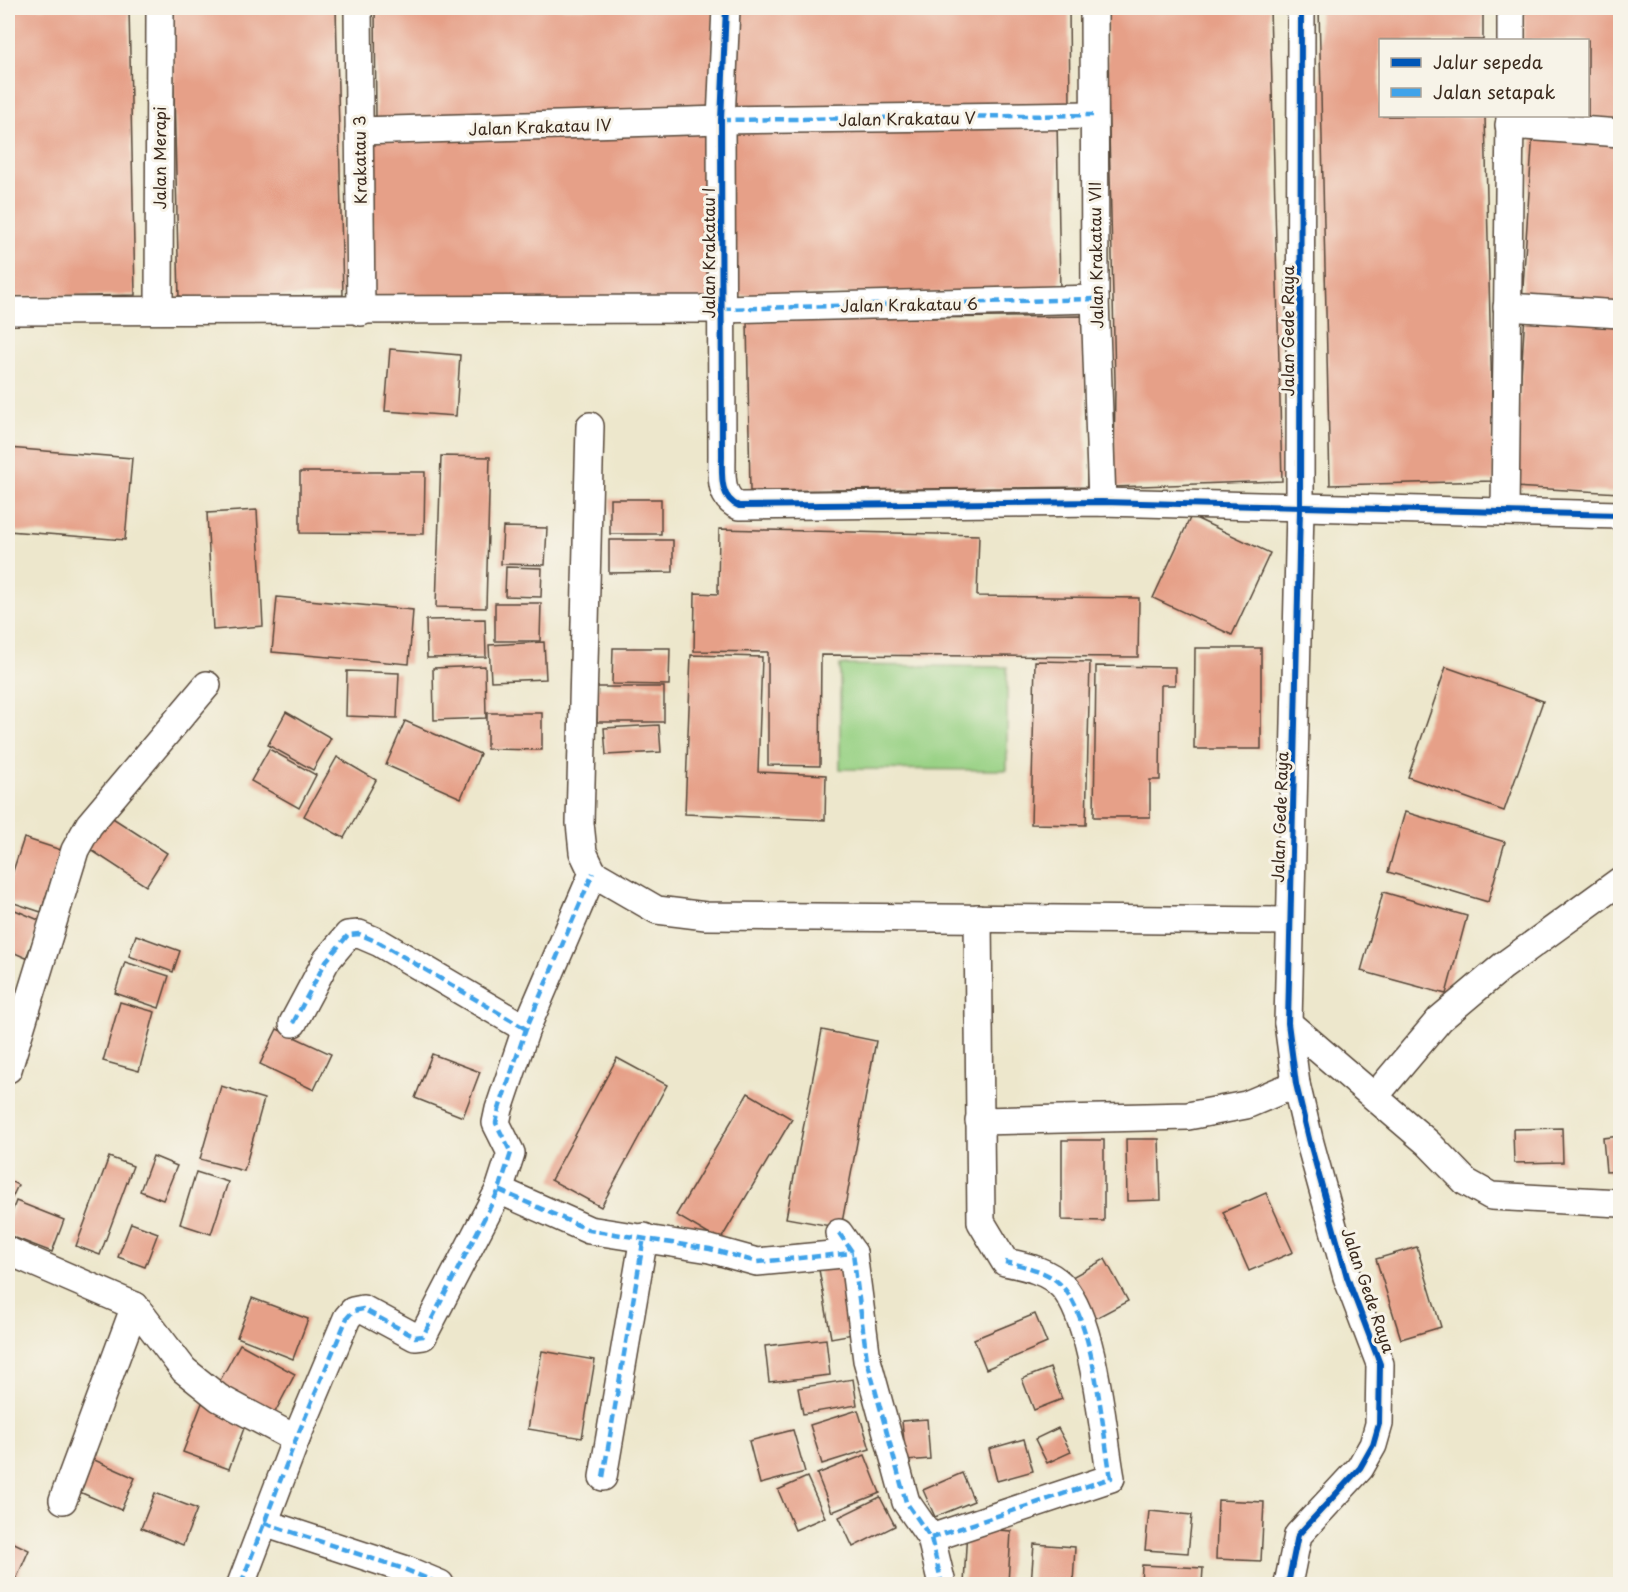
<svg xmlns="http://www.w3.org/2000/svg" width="1628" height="1592" font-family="'Playpen Sans',sans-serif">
  <rect width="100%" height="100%" fill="#f7f3e8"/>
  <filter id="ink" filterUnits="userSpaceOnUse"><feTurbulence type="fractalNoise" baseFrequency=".0167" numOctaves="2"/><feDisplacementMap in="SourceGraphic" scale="12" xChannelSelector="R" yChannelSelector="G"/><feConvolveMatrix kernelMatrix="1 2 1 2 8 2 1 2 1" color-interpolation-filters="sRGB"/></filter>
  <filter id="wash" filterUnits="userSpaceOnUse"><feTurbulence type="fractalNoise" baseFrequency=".008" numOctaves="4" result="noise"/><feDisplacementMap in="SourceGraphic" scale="24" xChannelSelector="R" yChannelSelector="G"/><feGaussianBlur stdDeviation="1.35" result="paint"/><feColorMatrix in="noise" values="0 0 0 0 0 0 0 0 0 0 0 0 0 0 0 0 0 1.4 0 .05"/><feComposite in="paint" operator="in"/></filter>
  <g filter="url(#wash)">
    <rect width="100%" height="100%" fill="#ede7cc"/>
    <polygon fill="#98d184" stroke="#6a7e51" stroke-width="1.5" points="840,665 1007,667 1007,770 840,769"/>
    <g id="blocks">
      <g fill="#e6a088">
        <polygon points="8,8 129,8 135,295 8,298"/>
        <polygon points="172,8 336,8 343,295 179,299"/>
        <polygon points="375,8 713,8 714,117 376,121"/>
        <polygon points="731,8 1069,8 1070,108 732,113"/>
        <polygon points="1106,8 1270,8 1282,481 1114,487 1115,381"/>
        <polygon points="1319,8 1483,8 1483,40 1380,40 1380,116 1485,116 1494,481 1330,485"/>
        <polygon points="1525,8 1620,8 1620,129 1517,116 1588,116 1588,40 1523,40"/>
        <polygon points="1057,121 1060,291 731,296 728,125"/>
        <polygon points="1533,130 1620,136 1620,309 1522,303"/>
        <polygon points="709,131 711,302 373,306 371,135"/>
        <polygon points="1525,313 1620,320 1620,493 1514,487"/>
        <polygon points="1085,316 1087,487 750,491 747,320"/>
        <polygon points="390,349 460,355 456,416 385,411"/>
        <polygon points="8,448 132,458 125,540 8,531"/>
        <polygon points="441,456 490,457 486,608 436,607"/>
        <polygon points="300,472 425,472 424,534 300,533"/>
        <rect x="610" y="499" width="51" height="35"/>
        <polygon points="257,510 263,626 213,630 207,513"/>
        <polygon points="1191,516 1270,553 1232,635 1153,598"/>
        <polygon points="503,527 547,528 545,565 501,564"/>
        <polygon points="719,529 979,535 977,596 1139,598 1138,657 821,655 820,766 768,765 768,652 694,651 695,593 718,594"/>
        <polygon points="609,540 673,540 673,572 609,573"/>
        <polygon points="506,567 542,568 541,597 505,596"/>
        <polygon points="277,597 413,610 409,664 272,652"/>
        <polygon points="495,603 541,603 540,641 495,641"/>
        <polygon points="485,619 486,657 427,658 426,620"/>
        <polygon points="544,642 546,679 491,681 489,645"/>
        <polygon points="613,648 670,648 669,685 612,684"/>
        <polygon points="1195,648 1261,648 1261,749 1194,749"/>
        <polygon points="691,655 762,657 758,772 826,775 825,820 685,814"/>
        <polygon points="1035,661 1090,662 1086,825 1031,824"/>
        <polygon points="485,666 486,718 434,720 433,668"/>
        <polygon points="1096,666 1175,667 1175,685 1161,685 1160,780 1150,780 1150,817 1094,817"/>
        <polygon points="1446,667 1543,701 1504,811 1408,777"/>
        <polygon points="347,671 399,673 397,718 346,716"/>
        <rect x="597" y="687" width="67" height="35"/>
        <polygon points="286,712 331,738 313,770 268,745"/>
        <polygon points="487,713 542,713 542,750 487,749"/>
        <polygon points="405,721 480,754 461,798 386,765"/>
        <polygon points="659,725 661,752 606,755 604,728"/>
        <polygon points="269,749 316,775 299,808 251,781"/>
        <polygon points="337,757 376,780 344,838 304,816"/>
        <polygon points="1405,812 1505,842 1488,902 1388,872"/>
        <polygon points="105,813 167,853 146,886 85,846"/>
        <polygon points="24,838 61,850 41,912 8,901 8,886"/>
        <polygon points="1383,892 1467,916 1446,994 1361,971"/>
        <polygon points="8,907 41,921 26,958 8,950"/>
        <polygon points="136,935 180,951 173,972 129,956"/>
        <polygon points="125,962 169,976 159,1008 115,993"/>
        <polygon points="120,1002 155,1012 139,1071 103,1061"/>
        <polygon points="277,1029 331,1054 314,1090 260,1064"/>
        <polygon points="822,1030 876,1041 841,1228 786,1218"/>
        <polygon points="432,1054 480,1072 463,1117 415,1098"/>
        <polygon points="617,1058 667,1085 601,1207 551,1180"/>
        <polygon points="221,1086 264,1099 244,1171 200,1159"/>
        <polygon points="748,1093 792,1119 720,1241 676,1215"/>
        <polygon points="1562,1128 1563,1162 1514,1163 1513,1129"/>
        <polygon points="1620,1136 1620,1171 1606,1172 1603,1138"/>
        <polygon points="1126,1139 1159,1139 1161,1200 1127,1201"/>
        <polygon points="1062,1140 1104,1140 1104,1221 1062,1220"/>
        <polygon points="153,1156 177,1166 163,1200 140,1191"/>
        <polygon points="109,1157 133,1166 100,1255 76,1246"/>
        <polygon points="196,1172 228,1182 211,1234 180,1224"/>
        <polygon points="8,1180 18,1185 8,1206"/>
        <polygon points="1266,1193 1293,1252 1249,1271 1223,1212"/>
        <polygon points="16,1201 64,1220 52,1252 8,1235 8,1222"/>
        <polygon points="131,1223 158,1233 145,1267 118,1257"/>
        <polygon points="1417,1247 1441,1327 1401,1339 1376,1259"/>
        <polygon points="847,1259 859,1333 831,1338 818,1264"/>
        <polygon points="1105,1259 1128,1301 1094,1319 1072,1277"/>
        <polygon points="252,1298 308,1319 293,1359 237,1337"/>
        <polygon points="1035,1314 1047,1343 986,1369 974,1339"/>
        <polygon points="826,1339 830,1375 769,1382 765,1346"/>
        <polygon points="240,1344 295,1374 272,1418 216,1388"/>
        <polygon points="542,1351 595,1360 582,1438 528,1429"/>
        <polygon points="1050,1368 1062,1399 1034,1410 1022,1379"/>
        <polygon points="853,1379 857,1405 803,1414 798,1388"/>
        <polygon points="202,1403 247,1420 229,1469 183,1452"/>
        <polygon points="858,1410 870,1449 822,1464 810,1425"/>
        <polygon points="927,1419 930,1459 906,1461 902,1421"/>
        <polygon points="1058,1428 1071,1452 1047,1463 1035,1439"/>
        <polygon points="793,1430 805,1472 760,1484 749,1441"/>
        <polygon points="1024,1439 1033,1471 997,1481 989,1449"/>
        <polygon points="865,1455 880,1493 832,1512 817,1474"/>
        <polygon points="90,1458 135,1478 121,1510 75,1490"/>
        <polygon points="962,1473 974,1501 935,1517 923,1490"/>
        <polygon points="807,1477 825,1517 795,1530 778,1490"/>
        <polygon points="155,1493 197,1509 183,1545 141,1528"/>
        <polygon points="880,1497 895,1526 853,1547 839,1517"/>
        <polygon points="1218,1500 1264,1502 1261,1561 1216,1559"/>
        <polygon points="1149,1511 1192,1515 1188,1553 1145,1550"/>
        <polygon points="967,1528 1011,1531 1008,1584 964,1584"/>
        <polygon points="8,1540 29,1550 14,1584 8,1582"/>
        <polygon points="1034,1544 1075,1547 1073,1584 1031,1584"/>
        <polygon points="1142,1565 1203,1568 1202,1584 1141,1584"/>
      </g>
    </g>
  </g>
  <g filter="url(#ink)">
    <use href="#blocks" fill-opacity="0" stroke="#564638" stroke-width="1.5"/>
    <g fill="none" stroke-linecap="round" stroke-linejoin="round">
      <defs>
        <g id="street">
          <polyline points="358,8 361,312"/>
          <path d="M726,8l-5,112 1,335c0,19 -3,43 17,51l363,-4 518,13"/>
          <polyline points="1094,8 1095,299 1102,502"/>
          <polyline points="1511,40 1511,8"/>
          <polyline points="1509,125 1620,133"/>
          <polyline points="359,131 721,120 1093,115"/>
          <polyline points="1507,307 1620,314"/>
          <polyline points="159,309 160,8"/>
          <polyline points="8,311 722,309 1095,299"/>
          <polyline points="590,426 580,823 583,852 593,873 657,910 706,916 1289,921"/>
          <polyline points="1505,510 1510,116"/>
          <polyline points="293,1023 326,961 348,935 359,934 380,943 526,1029"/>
          <polyline points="1288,1023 1428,1143 1466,1182 1491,1196 1620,1203"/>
          <polyline points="8,1069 75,850 89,825 207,685"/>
          <polyline points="1375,1096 1440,1019 1503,966 1620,881"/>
          <polyline points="979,1121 1188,1116 1246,1105 1296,1084"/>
          <polyline points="499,1190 589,1230 710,1249 757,1262 853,1253"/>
          <polyline points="839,1233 853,1253 867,1360 906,1502 931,1538 942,1584"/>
          <polyline points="8,1251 135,1306 184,1370 219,1398 296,1439"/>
          <polyline points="603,1477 644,1237"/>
          <polyline points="63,1500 135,1306"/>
          <polyline points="264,1523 404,1569 440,1584"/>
          <path d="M931,1538l180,-60c-9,-49 -16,-154 -48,-191 -14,-16 -38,-21 -58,-25l-24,-40 -3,-304"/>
          <polyline points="241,1584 296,1439 347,1318 353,1311 363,1309 415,1337 423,1336 499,1190 511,1153 496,1123 499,1109 526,1029 593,873"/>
          <polyline points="1288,1584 1298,1535 1360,1468 1373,1445 1379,1424 1380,1364 1347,1277 1310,1143 1296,1084 1288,1023 1300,509 1301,8"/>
        </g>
      </defs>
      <use href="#street" stroke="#564638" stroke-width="30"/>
      <use href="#street" stroke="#fff" stroke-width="27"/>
      <g stroke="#3fa3ea" stroke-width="4.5" stroke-dasharray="9 4.5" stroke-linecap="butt">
        <polyline points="721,120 1093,115"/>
        <polyline points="722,309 1095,299"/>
        <polyline points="293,1023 326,961 348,935 359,934 380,943 526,1029"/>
        <polyline points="499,1190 589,1230 710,1249 757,1262 853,1253"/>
        <polyline points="839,1233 853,1253 867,1360 906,1502 931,1538 942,1584"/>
        <polyline points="603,1477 644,1237"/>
        <polyline points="264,1523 404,1569 440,1584"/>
        <path d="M931,1538l180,-60c-9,-49 -16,-154 -48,-191 -14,-16 -38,-21 -58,-25"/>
        <polyline points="241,1584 296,1439 347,1318 353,1311 363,1309 415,1337 423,1336 499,1190 511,1153 496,1123 499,1109 526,1029 593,873"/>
      </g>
      <defs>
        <g id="cycleway">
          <path d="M726,8l-5,112 1,335c0,19 -3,43 17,51l363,-4 518,13"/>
          <polyline points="1288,1584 1298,1535 1360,1468 1373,1445 1379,1424 1380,1364 1347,1277 1310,1143 1296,1084 1288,1023 1300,509 1301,8"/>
        </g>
      </defs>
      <use href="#cycleway" stroke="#f7f3e8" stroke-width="10"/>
      <use href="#cycleway" stroke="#0057b8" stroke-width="6"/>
    </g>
  </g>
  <g text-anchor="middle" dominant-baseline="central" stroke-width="6" stroke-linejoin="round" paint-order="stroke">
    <g font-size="16" fill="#3b2a1e" stroke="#f7f3e8">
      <text transform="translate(907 118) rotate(-1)">Jalan Krakatau V</text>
      <text transform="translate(540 126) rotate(-2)">Jalan Krakatau IV</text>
      <text transform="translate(159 158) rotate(-90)">Jalan Merapi</text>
      <text transform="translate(359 160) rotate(-91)">Krakatau 3</text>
      <text transform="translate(708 253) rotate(-90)">Jalan Krakatau I</text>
      <text transform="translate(1095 255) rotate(-91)">Jalan Krakatau VII</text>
      <text transform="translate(909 304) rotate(-1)">Jalan Krakatau 6</text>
      <text transform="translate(1287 331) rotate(-90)">Jalan Gede Raya</text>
      <text transform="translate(1279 817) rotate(-88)">Jalan Gede Raya</text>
      <text transform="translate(1369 1290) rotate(71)">Jalan Gede Raya</text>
    </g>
  </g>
  <rect width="1628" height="1592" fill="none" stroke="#f7f3e8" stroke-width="30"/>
  <rect x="1379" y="39" width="210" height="78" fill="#f7f3e8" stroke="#aca397" stroke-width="1.5"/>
  <rect x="1391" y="58" width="30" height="9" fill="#0057b8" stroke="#aca397" stroke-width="1.5"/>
  <text x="1433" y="69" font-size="18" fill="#3b2a1e">Jalur sepeda</text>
  <rect x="1391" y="88" width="30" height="9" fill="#3fa3ea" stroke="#aca397" stroke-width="1.5"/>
  <text x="1433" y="99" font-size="18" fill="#3b2a1e">Jalan setapak</text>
</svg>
